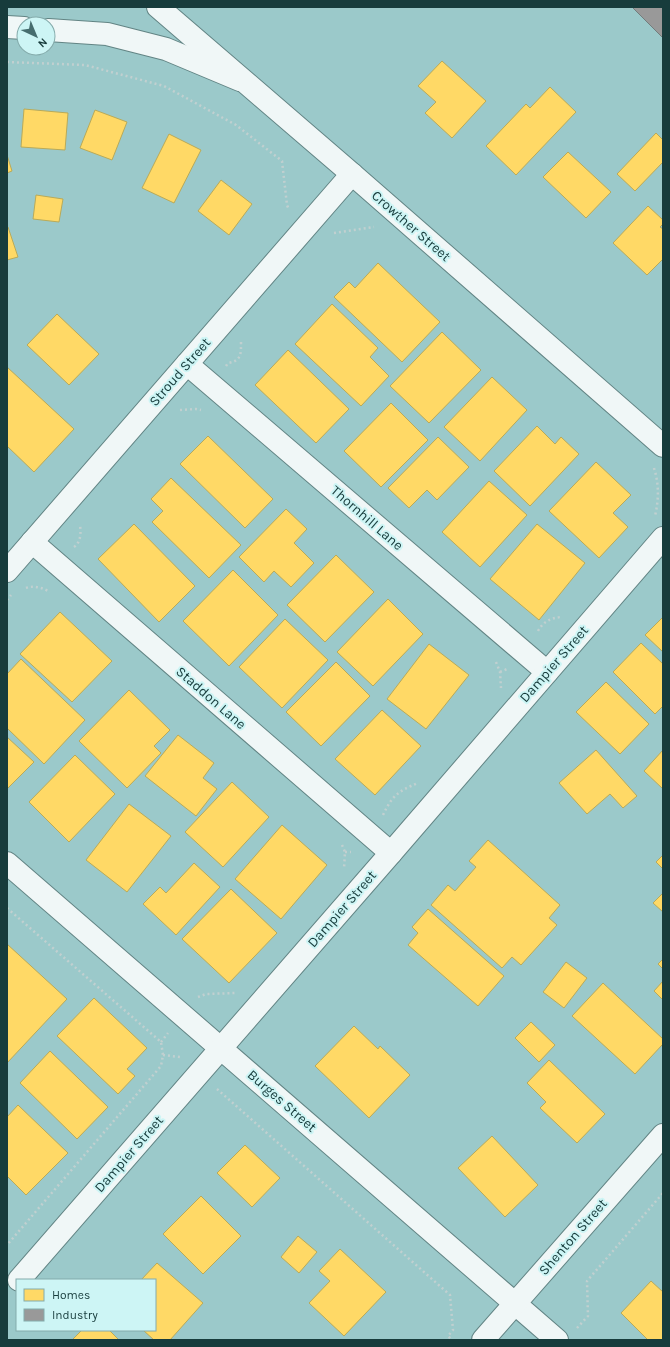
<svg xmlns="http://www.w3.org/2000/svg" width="670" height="1347" font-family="Karla,sans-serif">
  <rect width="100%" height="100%" fill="#9bc9ca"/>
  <g fill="#ffd966" stroke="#b9aa59">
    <polygon points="442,61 486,101 452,138 425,113 436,102 418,86"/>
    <polygon points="550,87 576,112 516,175 486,146 526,104 530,108"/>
    <polygon points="24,109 68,113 65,150 21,147"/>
    <polygon points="95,110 127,122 112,160 80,148"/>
    <polygon points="656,133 663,140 663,162 635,191 617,174"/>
    <polygon points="169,134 201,150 174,203 142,188"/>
    <polygon points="568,152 611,192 586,218 543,177"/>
    <polygon points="7,155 12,171 7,173"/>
    <polygon points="221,180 252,204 229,235 198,211"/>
    <polygon points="36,195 63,199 59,222 33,219"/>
    <polygon points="648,206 663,220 663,224 660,227 663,229 663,259 647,275 613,243"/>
    <polygon points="7,227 8,227 18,257 7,260"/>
    <polygon points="378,263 440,322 402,362 334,297 349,282 355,288"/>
    <polygon points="332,304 378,348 370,357 389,376 361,406 295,344"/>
    <polygon points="57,314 99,354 69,385 27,345"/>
    <polygon points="442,332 481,370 429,423 390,386"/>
    <polygon points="288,350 349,409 316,443 255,385"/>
    <polygon points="7,367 74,429 34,472 7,446"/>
    <polygon points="492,377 527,410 480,461 444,427"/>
    <polygon points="391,403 428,440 381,487 344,451"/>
    <polygon points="537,426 555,444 561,437 579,454 530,506 494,471"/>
    <polygon points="208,436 273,499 245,528 180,464"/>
    <polygon points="438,437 469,467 437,500 427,490 409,508 388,488"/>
    <polygon points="596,462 631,495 613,513 628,527 599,558 549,511"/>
    <polygon points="171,478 241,545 209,578 152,522 163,511 151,499"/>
    <polygon points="489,481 527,515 480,567 442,532"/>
    <polygon points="286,509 307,529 294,543 314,563 291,587 274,571 264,582 239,557"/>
    <polygon points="134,524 195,586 159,622 98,559"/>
    <polygon points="537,524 585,563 539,620 490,579"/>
    <polygon points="336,555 374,592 325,642 287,605"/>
    <polygon points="233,570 278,615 229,666 183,621"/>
    <polygon points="388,599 423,634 373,686 337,652"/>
    <polygon points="60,612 112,661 72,702 20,654"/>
    <polygon points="663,617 663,652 645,635"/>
    <polygon points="285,619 328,660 282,708 239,667"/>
    <polygon points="641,643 663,664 663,706 655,714 613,672"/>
    <polygon points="429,644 469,675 426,729 387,699"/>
    <polygon points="21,659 85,720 44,764 7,728 7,674"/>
    <polygon points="336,662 370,696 321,746 286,712"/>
    <polygon points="606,682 649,724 620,754 576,712"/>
    <polygon points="129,690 170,730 154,746 161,753 127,788 79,741"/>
    <polygon points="382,710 421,746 375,795 335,759"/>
    <polygon points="178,735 214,763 203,778 217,789 196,816 145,776"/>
    <polygon points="7,737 34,762 7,789"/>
    <polygon points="596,750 637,796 623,808 610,794 587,814 559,783"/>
    <polygon points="663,750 663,789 644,771"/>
    <polygon points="75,755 115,794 69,842 29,802"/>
    <polygon points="232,782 269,817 223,867 185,832"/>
    <polygon points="129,804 171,836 127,892 86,860"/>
    <polygon points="282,825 327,865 281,919 235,879"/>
    <polygon points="488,840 560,905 549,918 557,925 521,965 512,957 502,968 431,905 448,885 455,891 476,867 469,861"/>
    <polygon points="663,855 663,869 656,862"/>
    <polygon points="194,863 220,887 176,935 143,904 160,887 166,893"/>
    <polygon points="231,889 277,933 229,983 182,939"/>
    <polygon points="663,893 663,912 653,903"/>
    <polygon points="428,909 504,976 478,1006 408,945 418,933 412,927"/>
    <polygon points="7,944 67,999 7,1063"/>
    <polygon points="663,959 663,969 658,964"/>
    <polygon points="566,962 587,978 564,1008 543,992"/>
    <polygon points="663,981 663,1000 654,991"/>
    <polygon points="603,983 663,1039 663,1044 635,1074 572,1016"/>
    <polygon points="94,998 147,1048 127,1069 135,1076 118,1094 57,1036"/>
    <polygon points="531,1022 555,1045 539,1062 515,1038"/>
    <polygon points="354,1026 378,1049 380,1046 410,1075 369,1118 315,1066"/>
    <polygon points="50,1051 108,1107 77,1139 20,1083"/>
    <polygon points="549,1060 605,1114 577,1143 540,1108 546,1102 527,1083"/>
    <polygon points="18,1105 68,1153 26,1195 7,1176 7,1117"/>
    <polygon points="492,1136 538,1185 505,1217 458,1168"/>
    <polygon points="245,1145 280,1178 252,1207 217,1173"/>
    <polygon points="201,1196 241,1236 203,1274 163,1234"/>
    <polygon points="298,1236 317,1252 299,1273 281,1257"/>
    <polygon points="340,1249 386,1292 344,1336 309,1303 330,1281 319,1271"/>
    <polygon points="157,1263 203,1303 170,1340 154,1340 143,1330 155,1330 155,1280 141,1280"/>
    <polygon points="651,1281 663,1292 663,1340 648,1340 621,1313"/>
    <polygon points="82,1330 109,1330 119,1340 72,1340"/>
  </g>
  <polygon fill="#999" stroke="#727d7d" points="632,7 663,7 663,38"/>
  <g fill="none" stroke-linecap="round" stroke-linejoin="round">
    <defs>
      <g id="minor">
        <polyline points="7,27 24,28"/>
        <polyline points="48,30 107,34 166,49 240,80"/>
        <polyline points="187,364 547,672"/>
        <polyline points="32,542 391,853"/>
        <polyline points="7,571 352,174"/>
        <polyline points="7,863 557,1340"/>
        <polyline points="19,1280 391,853 663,538"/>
      </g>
      <polyline id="tertiary" points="158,7 352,174 663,446"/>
      <polyline id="secondary" points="483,1340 663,1135"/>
    </defs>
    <use href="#minor" stroke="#628484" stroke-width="24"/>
    <use href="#tertiary" stroke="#628484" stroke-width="24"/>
    <use href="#secondary" stroke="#628484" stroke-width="24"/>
    <g stroke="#c1d0d0" stroke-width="2.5" stroke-dasharray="2 3" stroke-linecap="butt">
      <polyline points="7,62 85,65 164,86 236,125 282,161 287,205 289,210"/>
      <polyline points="334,233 374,227"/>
      <path d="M226,366l2,-3c14,-2 13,-10 13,-22"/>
      <polyline points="180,410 196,409 201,410"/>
      <path d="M654,468c5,16 5,31 1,48"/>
      <path d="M74,547c7,-5 7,-14 6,-22"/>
      <path d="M26,588c8,-3 17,0 24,4"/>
      <polyline points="7,600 11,595"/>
      <path d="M538,631c5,-9 12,-13 23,-14"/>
      <polyline points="496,662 500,672 501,688"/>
      <polyline points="500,672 507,669"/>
      <path d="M383,815c9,-19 15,-24 35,-32"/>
      <polyline points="342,845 345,852 344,869"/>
      <polyline points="345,852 351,852"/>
      <polyline points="7,908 161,1042 163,1055 161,1066 7,1245"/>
      <polyline points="198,997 206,994 236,993"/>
      <polyline points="161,1042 168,1033"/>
      <polyline points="163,1055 180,1057"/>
      <polyline points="217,1089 450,1295 453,1330 448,1336 452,1340"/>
      <polyline points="577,1328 588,1316 587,1281 663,1193"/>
    </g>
    <use href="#minor" stroke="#f0f7f7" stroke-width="22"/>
    <use href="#tertiary" stroke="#f0f7f7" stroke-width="22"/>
    <use href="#secondary" stroke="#f0f7f7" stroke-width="22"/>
  </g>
  <g text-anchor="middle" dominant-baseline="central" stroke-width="4" stroke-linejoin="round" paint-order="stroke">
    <g font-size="14" fill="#173c3c" stroke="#cdf5f5">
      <text transform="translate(411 226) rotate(41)">Crowther Street</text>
      <text transform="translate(180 372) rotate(-49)">Stroud Street</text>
      <text transform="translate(367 518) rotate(41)">Thornhill Lane</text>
      <text transform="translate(554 664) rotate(-49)">Dampier Street</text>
      <text transform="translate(211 698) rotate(41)">Staddon Lane</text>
      <text transform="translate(342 909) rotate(-49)">Dampier Street</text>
      <text transform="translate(282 1101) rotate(41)">Burges Street</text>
      <text transform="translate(129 1154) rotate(-49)">Dampier Street</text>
      <text transform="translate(573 1237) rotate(-49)">Shenton Street</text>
    </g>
  </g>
  <rect width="670" height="1347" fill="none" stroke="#173c3c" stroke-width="16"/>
  <rect x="16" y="1279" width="140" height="52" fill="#cdf5f5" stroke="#84abab"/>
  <rect x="24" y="1289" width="20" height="12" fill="#ffd966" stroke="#84abab"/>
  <text x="52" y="1299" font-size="12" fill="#173c3c">Homes</text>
  <rect x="24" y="1309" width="20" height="12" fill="#999999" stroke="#84abab"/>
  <text x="52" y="1319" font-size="12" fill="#173c3c">Industry</text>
  <g transform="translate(36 36) rotate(136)"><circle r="19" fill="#cdf5f5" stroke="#84abab"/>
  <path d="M0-3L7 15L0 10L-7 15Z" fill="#456d6e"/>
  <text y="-6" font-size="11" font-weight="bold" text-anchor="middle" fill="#173c3c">N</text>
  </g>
</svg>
